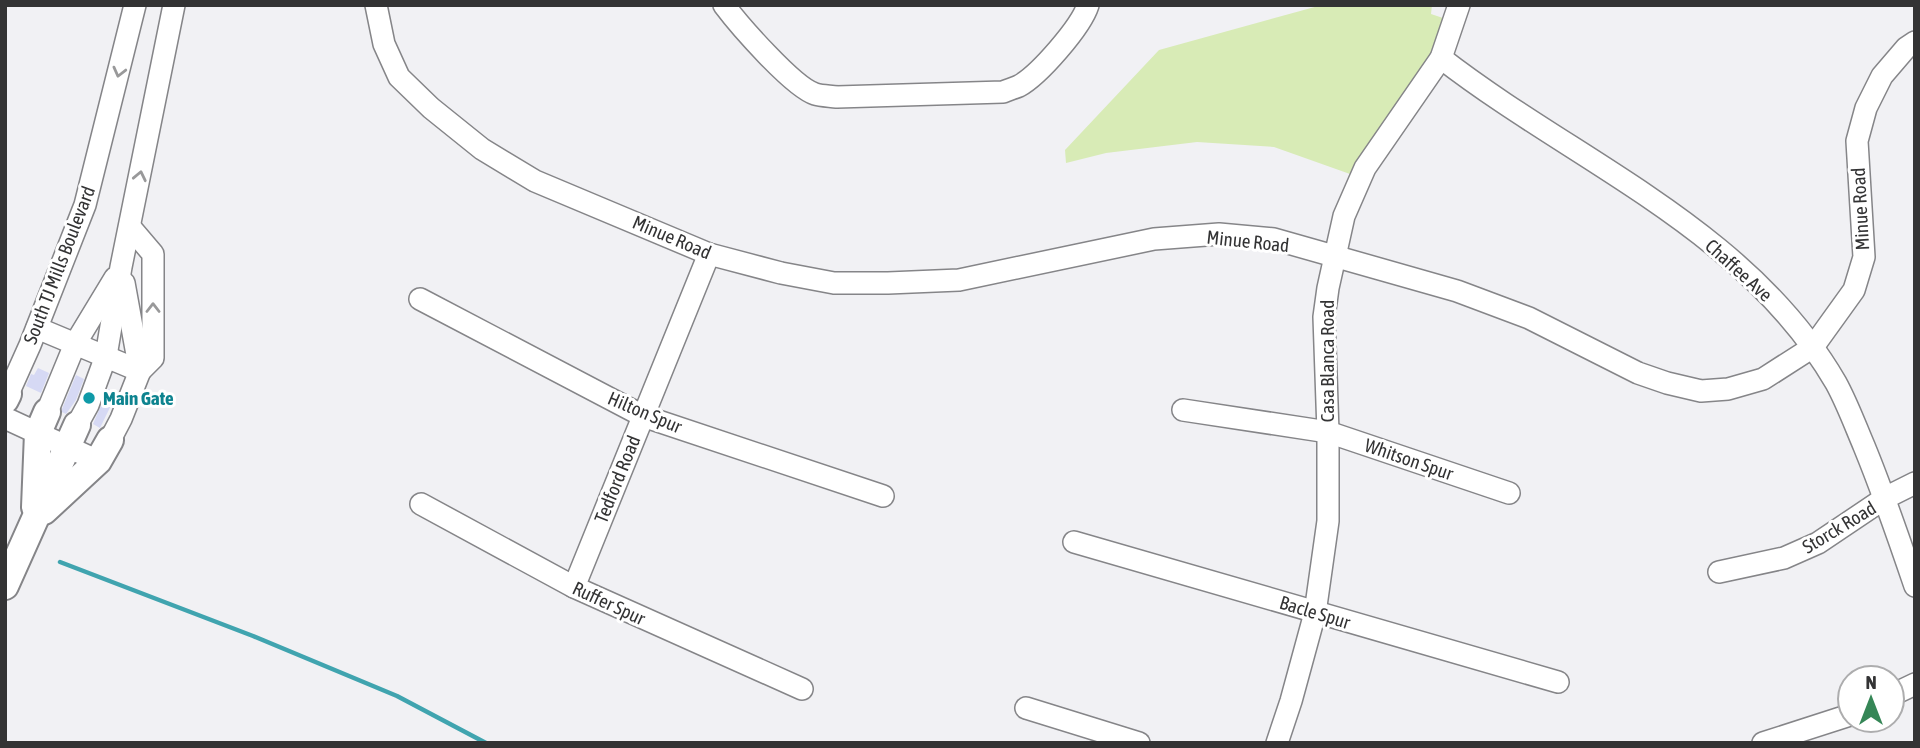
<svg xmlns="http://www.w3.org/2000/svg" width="1920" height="748" font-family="'Asap Condensed',sans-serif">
  <rect width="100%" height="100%" fill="#f1f1f4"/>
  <path fill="#d8ebb6" d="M1322,5h110l-1,9 15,5c-20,57 -62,106 -96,155l-76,-27 -77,-5 -91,11 -40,10 -1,-13 94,-100z"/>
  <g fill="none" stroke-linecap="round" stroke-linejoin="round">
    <polyline stroke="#40a4af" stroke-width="4.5" points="60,562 253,636 397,696 486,743"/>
  </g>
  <g fill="#d6d9f4">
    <polygon points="38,368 49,373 41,393 26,386 31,374 34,375"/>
    <polygon points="76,375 84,379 76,400 66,414 62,412 62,409"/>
    <polygon points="108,389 117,393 100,428 93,424"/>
  </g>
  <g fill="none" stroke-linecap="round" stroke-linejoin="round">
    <defs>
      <g id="minor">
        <polyline points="376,5 384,44 399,77 431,108 482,149 535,181 709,254 781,273 834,283 888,283 959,280 1154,239 1219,234 1274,239 1457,291 1529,318 1638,373 1667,383 1701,391 1728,389 1763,379 1813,347 1854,290 1864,257 1857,141 1866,108 1882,76 1906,48 1915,42"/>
        <path d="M724,5c15,20 69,82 91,89 6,2 15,2 22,3l166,-5c5,-2 11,-4 16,-6 20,-11 62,-59 69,-81"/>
        <path d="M1441,58c134,104 306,171 395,325 11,20 19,42 28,63 19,46 35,93 51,140"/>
        <polyline points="420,299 643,416 883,496"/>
        <polyline points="37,328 140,371 153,358 153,254 130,227"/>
        <polyline points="8,394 30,345 85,205 135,5"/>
        <polyline points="1183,410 1328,432 1509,493"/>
        <polyline points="47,412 75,344 115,278"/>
        <polyline points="5,418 98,461"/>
        <polyline points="77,425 88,405 106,356 121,267 174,5"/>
        <polyline points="110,440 121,419 140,371 124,283"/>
        <polyline points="421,504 574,587 802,689"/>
        <polyline points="1074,542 1558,682"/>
        <polyline points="1719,572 1784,558 1818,543 1885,498 1915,483"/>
        <polyline points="574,587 709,254"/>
        <polyline points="1892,695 1915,684"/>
        <polyline points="1026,708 1139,743"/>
        <polyline points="1277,743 1291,701 1315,613 1328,521 1328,432 1324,317 1328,288 1344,216 1365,168 1441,58 1459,5"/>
        <polyline points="1763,743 1850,715"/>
      </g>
      <g id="major">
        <polyline points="5,400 8,394"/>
        <polyline points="35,507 38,433 47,412"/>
        <polyline points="44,511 98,461 110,440"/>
        <polyline points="5,586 77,425"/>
      </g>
    </defs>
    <use href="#minor" stroke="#858588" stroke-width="24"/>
    <use href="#major" stroke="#858588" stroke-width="30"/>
    <use href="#minor" stroke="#fff" stroke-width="21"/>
    <use href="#major" stroke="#fff" stroke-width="26"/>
  </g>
  <defs><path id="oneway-chevron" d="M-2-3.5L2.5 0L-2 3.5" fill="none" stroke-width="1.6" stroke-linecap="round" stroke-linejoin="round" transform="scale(1.75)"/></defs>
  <g stroke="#99999a">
    <use href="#oneway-chevron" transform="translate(119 72) rotate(104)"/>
    <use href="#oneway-chevron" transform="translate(140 176) rotate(-78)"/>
    <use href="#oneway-chevron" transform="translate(153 308) rotate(-90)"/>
  </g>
  <circle fill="#0f9aa8" stroke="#fff" stroke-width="2.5" cx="89" cy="398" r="7"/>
  <g text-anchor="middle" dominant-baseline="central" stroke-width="6" stroke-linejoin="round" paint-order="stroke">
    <g font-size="19" fill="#333334" stroke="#fff">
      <text transform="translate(1860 209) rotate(-93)">Minue Road</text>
      <text transform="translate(672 237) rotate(23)">Minue Road</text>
      <text transform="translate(1248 241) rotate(6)">Minue Road</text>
      <text transform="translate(59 265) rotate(-69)">South TJ Mills Boulevard</text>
      <text transform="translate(1739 270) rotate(42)">Chaffee Ave</text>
      <text transform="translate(1327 361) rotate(-90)">Casa Blanca Road</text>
      <text transform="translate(645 412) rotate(23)">Hilton Spur</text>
      <text transform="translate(1409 459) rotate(19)">Whitson Spur</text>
      <text transform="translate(617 479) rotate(-68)">Tedford Road</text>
      <text transform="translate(1839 527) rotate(-31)">Storck Road</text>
      <text transform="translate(609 603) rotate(25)">Ruffer Spur</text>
      <text transform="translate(1315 612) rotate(17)">Bacle Spur</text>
    </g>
    <g font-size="19" font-weight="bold" fill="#0d838f" stroke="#fff" text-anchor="start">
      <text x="103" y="398">Main Gate</text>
    </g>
  </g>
  <rect width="1920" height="748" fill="none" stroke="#333334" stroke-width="14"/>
  <g transform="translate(1871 699)"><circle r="33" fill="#ffffff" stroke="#adadae" stroke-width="2"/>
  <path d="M0-5L12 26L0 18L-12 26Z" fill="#358656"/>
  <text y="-10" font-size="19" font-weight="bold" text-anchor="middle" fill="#333334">N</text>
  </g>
</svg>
